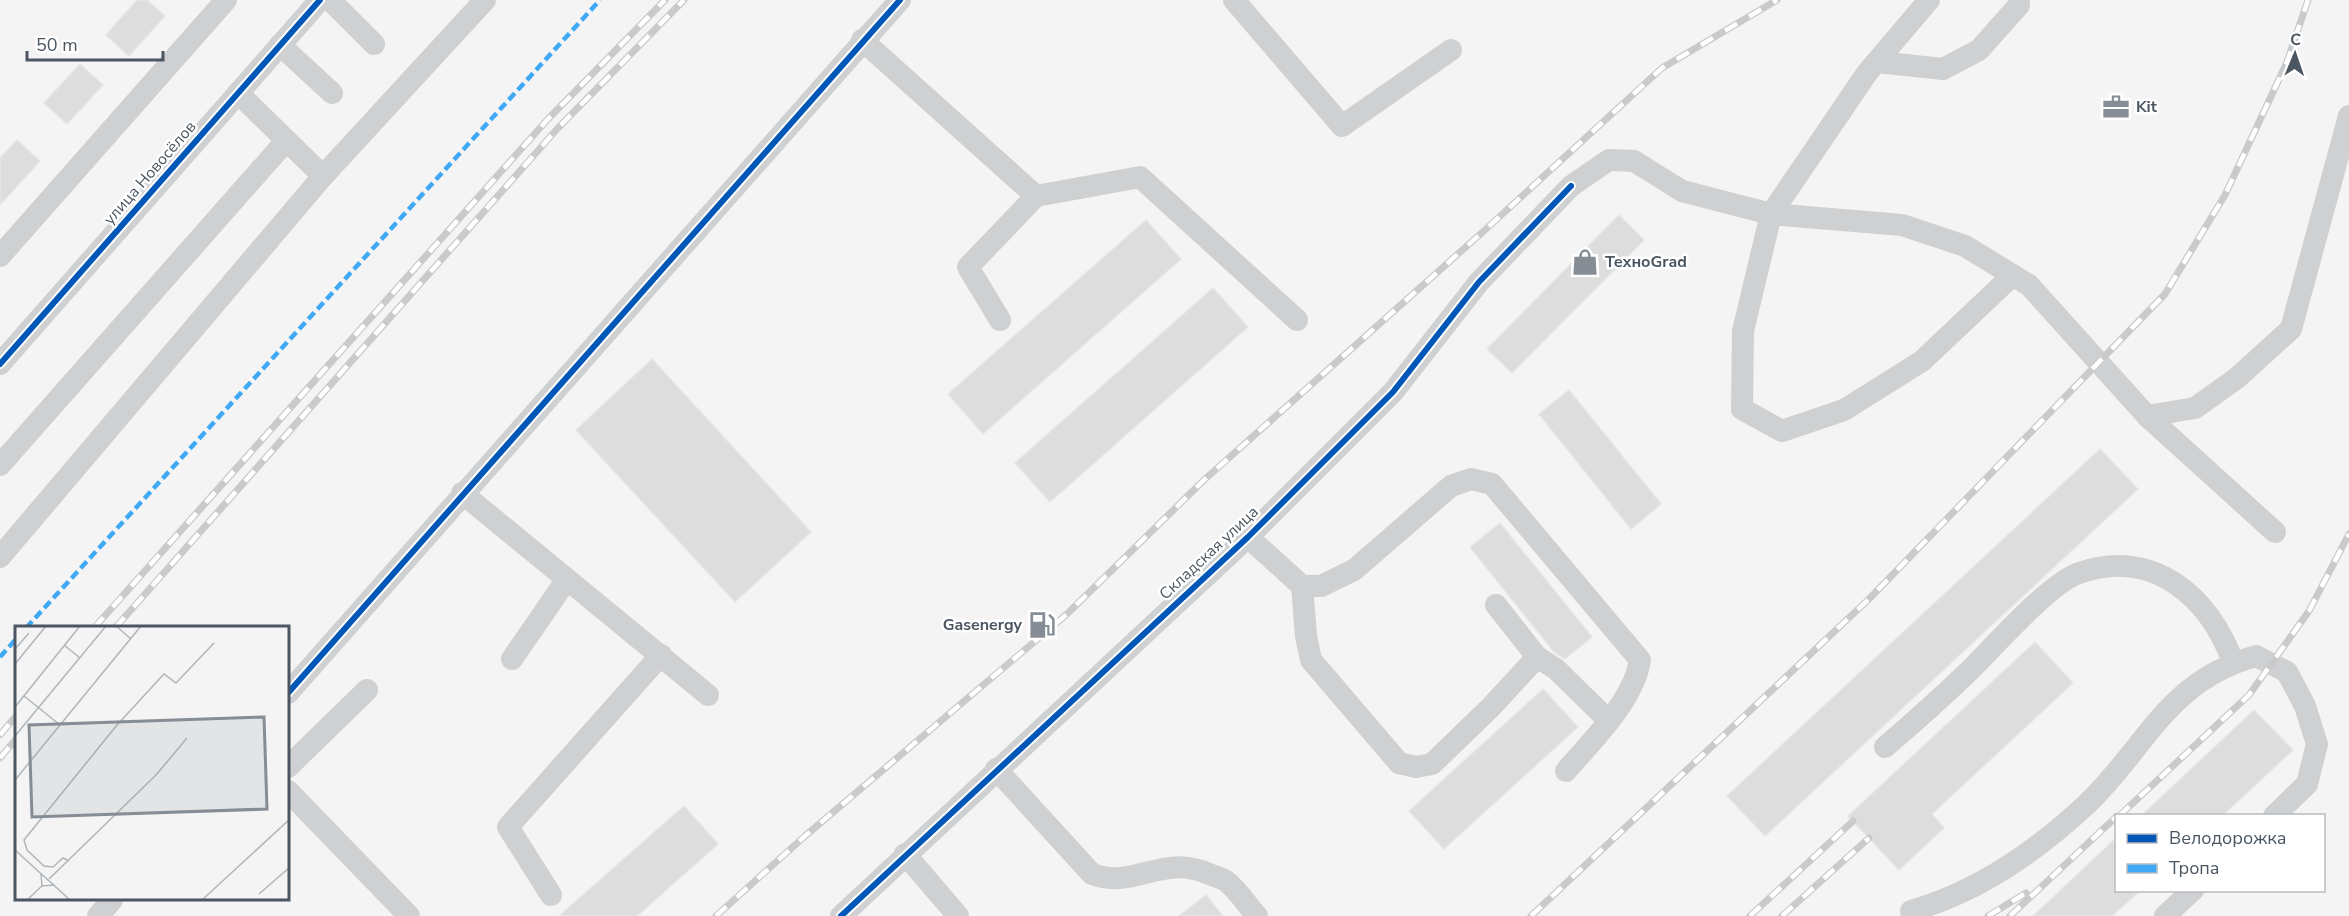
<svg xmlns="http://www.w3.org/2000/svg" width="2349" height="916" font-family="'Nunito Sans',sans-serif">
  <rect width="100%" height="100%" fill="#f4f4f4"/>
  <g fill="#ddddde" stroke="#e5e6e7" stroke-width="1.5">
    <polygon points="137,0 147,0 165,16 129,56 106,35"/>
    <polygon points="80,64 103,85 67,124 44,103"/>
    <polygon points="17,140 40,161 0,205 0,158"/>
    <polygon points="1619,215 1644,240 1512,373 1487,349"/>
    <polygon points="1146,220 1181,259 983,434 948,394"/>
    <polygon points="1213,288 1248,327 1050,502 1015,463"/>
    <polygon points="652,359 811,532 735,602 576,430"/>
    <polygon points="1569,390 1661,504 1631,529 1539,414"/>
    <polygon points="2100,449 2138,489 1765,836 1727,796"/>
    <polygon points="1500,523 1592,637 1565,659 1554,652 1470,547"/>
    <polygon points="2035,642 2073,683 1932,814 1944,828 1899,870 1848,816"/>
    <polygon points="1543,689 1578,727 1444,849 1409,811"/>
    <polygon points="2254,710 2293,750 2222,816 2141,816"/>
    <polygon points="684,806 718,844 637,916 559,916"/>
    <polygon points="2116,838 2116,891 2140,891 2112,916 2033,916"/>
    <polygon points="1206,895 1223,916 1179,916"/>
  </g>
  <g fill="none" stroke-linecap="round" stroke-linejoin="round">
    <g stroke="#ced0d2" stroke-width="22">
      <polyline points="330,0 374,44"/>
      <polyline points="1234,0 1342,126 1451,50"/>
      <polyline points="1929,0 1867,73 1771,214 1743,331 1742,409 1782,431 1844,410 1922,361 2013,275"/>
      <polyline points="862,40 1036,196 968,267 1000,320"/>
      <polyline points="280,45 332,93"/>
      <polyline points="1877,62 1943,69 1979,50 2019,5 2019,0"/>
      <polyline points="238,93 323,176 485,0"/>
      <polyline points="1036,196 1140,177 1297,320"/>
      <polyline points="0,256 226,0"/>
      <polyline points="0,364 320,0"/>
      <polyline points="2147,416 2195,408 2237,378 2291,329 2349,116"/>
      <polyline points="0,465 286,141"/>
      <polyline points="462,493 708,695"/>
      <path d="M1248,537l54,49h19l33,-16 97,-84 20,-7 21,5 148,176c-6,40 -48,81 -74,111"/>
      <polyline points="0,557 323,176"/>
      <polyline points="1302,586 1306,636 1311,660 1399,763 1416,767 1432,764 1491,707 1537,657 1556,669 1609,721"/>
      <polyline points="1496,605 1537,657"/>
      <polyline points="512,659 567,579"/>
      <polyline points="288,693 900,0"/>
      <path d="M1885,747c28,-24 55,-48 82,-74 25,-24 81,-89 112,-100 73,-26 130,23 154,89"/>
      <polyline points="288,767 367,690"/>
      <path d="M996,769l96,105c42,16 70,-21 117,0 5,2 13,4 17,7 12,9 21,24 31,35"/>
      <polyline points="288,791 409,916"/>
      <polyline points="905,854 958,916"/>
      <polyline points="551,895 508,827 661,655"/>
      <path d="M1911,911c67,-19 126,-60 177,-108 60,-58 79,-122 168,-147l31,16 18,34 12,38 -10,40 -33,32"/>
      <polyline points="98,916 112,900"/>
      <polyline points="841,916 1248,537 1393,392 1479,282 1571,186 1609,160 1634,161 1682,191 1771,214 1902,225 1965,246 2029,285 2147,416 2275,532"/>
      <polyline points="2165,916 2193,890"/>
    </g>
    <defs>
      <g id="rail">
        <polyline points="94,628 548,119 665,0"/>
        <polyline points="115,628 558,128 684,0"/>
        <polyline points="0,735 16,716"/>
        <polyline points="0,758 16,739"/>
        <polyline points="2119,816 2249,695 2309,611 2349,534"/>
        <polyline points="716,916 805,836 1067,614 1204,480 1486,229 1662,68 1777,0"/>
        <polyline points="1531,916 1869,599 2165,294 2225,195 2287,62 2308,0"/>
        <polyline points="1750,916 1853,821"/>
        <polyline points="1782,916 1869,838"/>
        <polyline points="1988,916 2026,893"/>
        <polyline points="2010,916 2116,817"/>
      </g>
    </defs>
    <use href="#rail" stroke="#c9cacc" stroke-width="7"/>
    <use href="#rail" stroke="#fff" stroke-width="4.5" stroke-dasharray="14" stroke-linecap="butt"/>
    <g stroke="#3fa9f5" stroke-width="4.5" stroke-dasharray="9 4.5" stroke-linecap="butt">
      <polyline points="26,628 600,0"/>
      <polyline points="0,657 16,639"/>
    </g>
    <defs>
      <g id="cycleway">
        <polyline points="0,364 320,0"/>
        <polyline points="288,693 900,0"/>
        <polyline points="841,916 1248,537 1393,392 1479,282 1571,186"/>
      </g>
    </defs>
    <use href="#cycleway" stroke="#fff" stroke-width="10"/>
    <use href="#cycleway" stroke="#0057b8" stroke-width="6"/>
  </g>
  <defs>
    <symbol id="office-bare" viewBox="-9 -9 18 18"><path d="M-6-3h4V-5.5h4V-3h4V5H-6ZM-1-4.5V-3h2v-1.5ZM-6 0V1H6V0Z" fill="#868d94" stroke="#fff" stroke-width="2.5" paint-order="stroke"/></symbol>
    <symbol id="shop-bare" viewBox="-9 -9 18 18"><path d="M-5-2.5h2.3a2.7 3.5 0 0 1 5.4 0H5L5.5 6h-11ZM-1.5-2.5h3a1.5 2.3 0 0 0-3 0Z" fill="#868d94" stroke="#fff" stroke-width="2.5" paint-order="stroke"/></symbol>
    <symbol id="fuel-bare" viewBox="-9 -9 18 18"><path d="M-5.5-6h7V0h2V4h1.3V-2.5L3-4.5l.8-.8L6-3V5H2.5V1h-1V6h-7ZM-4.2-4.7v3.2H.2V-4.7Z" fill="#868d94" stroke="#fff" stroke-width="2.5" paint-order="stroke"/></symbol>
  </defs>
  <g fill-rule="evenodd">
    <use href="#office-bare" x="2097" y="88" width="38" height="38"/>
    <use href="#shop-bare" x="1566" y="243" width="38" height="38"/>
    <use href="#fuel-bare" x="1023" y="606" width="38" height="38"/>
  </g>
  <g text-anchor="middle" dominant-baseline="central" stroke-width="5" stroke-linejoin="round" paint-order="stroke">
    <g font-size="16" font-weight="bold" fill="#4a5661" stroke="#fff" text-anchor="start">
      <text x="2136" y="107">Kit</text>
      <text x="1605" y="262">ТехноGrad</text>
      <text x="1022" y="625" text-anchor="end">Gasenergy</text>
    </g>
    <g font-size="16" fill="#4a5661" stroke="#fff">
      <text transform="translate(150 173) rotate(-49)">улица Новосёлов</text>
      <text transform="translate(1209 553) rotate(-43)">Складская улица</text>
    </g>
  </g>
  <g transform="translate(15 626)">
    <rect width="274" height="274" fill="#f4f4f4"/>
    <path fill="none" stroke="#b0b5b9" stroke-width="1.5" d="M101,0l15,13M49,19l16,13M0,23l14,-16M0,38l31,-38M9,70l36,29M0,81l65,-81M0,110l91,-110M0,154l126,-154M0,224l55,50M54,235l-6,-3 -10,9 -9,-1 -17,-16 -3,-10 93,-115 47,-51 12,9 38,-40M26,248l1,12 13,-1M34,253l107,-104 31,-37M244,268l31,-27M12,274l16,-15M187,274l88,-81"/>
    <path fill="#868d94" fill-opacity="0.15" stroke="#868d94" stroke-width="3" d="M249,91l3,92 -235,8 -3,-92z"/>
    <rect width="274" height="274" fill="none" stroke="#4a5661" stroke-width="3"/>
  </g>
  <rect x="2115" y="814" width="210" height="78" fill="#ffffff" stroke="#b7bbc0" stroke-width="1.5"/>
  <rect x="2127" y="834" width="30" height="9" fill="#0057b8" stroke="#b7bbc0" stroke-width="1.5"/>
  <text x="2169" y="844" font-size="18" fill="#4a5661">Велодорожка</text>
  <rect x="2127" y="864" width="30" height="9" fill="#3fa9f5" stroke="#b7bbc0" stroke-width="1.5"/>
  <text x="2169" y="874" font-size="18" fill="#4a5661">Тропа</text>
  <g transform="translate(2295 54) rotate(2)" stroke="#ffffff" stroke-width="4.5" paint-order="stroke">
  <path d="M0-4.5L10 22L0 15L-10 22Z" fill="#4a5661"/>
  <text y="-9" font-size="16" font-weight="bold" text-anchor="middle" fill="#4a5661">С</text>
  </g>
  <path d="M27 51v9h136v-9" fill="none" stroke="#4a5661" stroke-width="3"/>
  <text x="36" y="51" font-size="18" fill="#4a5661" stroke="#ffffff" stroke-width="4.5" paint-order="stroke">50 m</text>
</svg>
